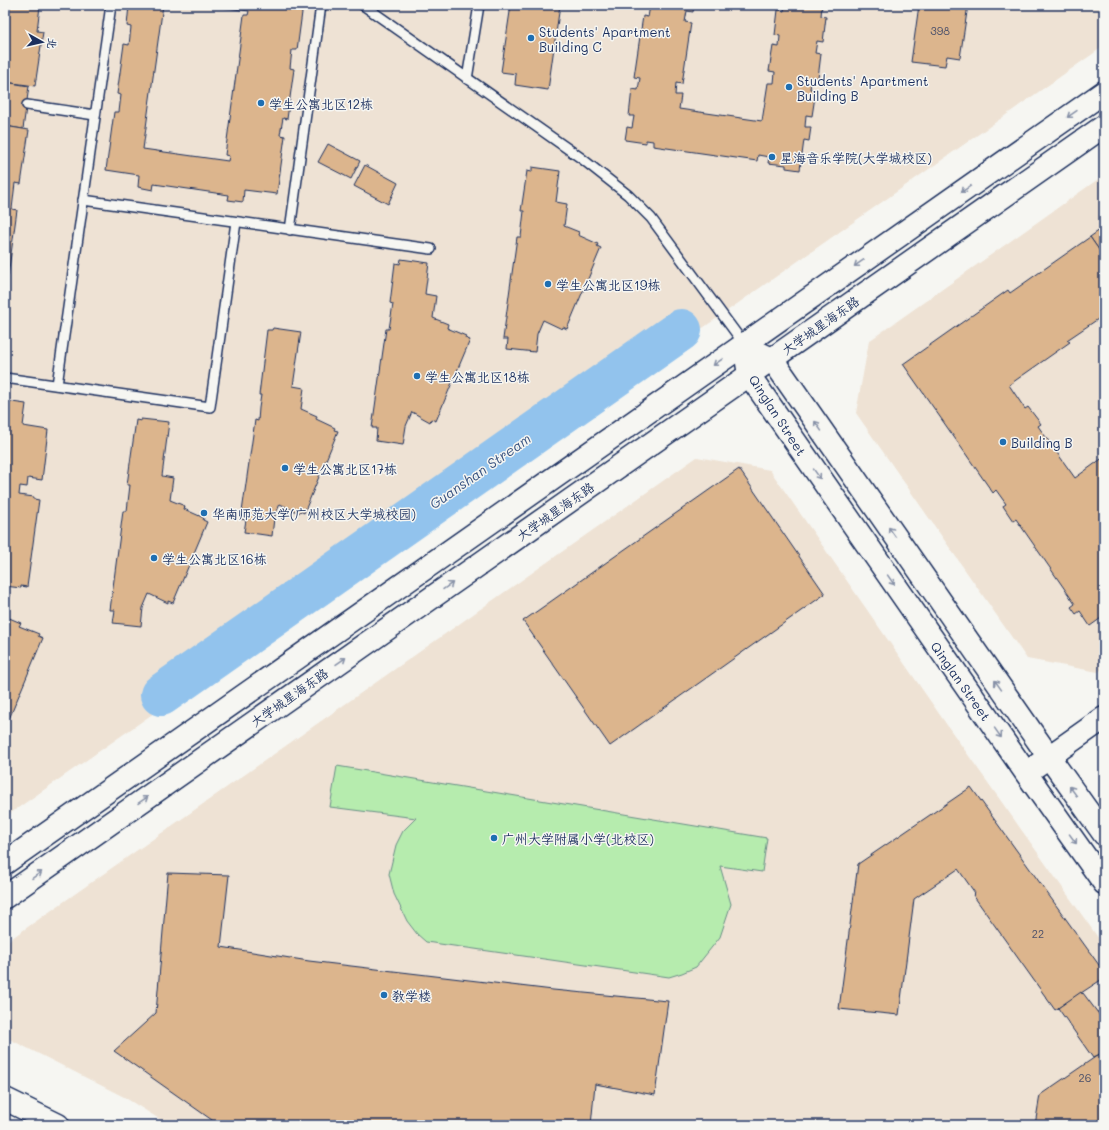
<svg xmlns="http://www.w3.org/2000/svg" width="1109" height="1130" font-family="Mali,'LXGW WenKai TC',sans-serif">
  <rect width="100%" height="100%" fill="#f6f6f2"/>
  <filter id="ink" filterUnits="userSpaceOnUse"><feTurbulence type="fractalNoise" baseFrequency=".025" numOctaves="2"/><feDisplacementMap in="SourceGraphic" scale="8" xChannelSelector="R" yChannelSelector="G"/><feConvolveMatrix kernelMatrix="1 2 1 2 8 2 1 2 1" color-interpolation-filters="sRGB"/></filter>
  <g filter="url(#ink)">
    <g fill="#eee2d4">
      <polygon points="5,5 1104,5 1104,46 690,337 678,320 152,689 164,706 5,817"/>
      <polygon points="1104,175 1104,668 1098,672 1027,659 856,413 869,341"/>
      <polygon points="697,457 770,470 949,728 1104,946 1104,1125 169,1125 124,1097 59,1064 5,1037 5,943"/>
    </g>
    <polygon fill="#b6ecae" stroke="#688e86" points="337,766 767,838 762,872 720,866 731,904 720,937 696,967 682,973 669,977 426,942 417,934 407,921 394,894 389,874 396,845 403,831 416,818 330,807"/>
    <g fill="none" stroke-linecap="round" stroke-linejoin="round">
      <polyline stroke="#92c3ed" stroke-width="42" points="161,695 681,330"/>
    </g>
    <g fill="#dcb58d" stroke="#1b2f5e">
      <polygon points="5,5 46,5 46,6 40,6 37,31 43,32 35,86 5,82"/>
      <polygon points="129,5 163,5 143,149 228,161 229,156 225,155 244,15 248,15 249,11 205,5 303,5 297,50 292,50 290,68 294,69 287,119 283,118 280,135 285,136 277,194 244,190 243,202 228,200 229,195 154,184 153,190 138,187 139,175 106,170 114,112 119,112 121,95 117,94 124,44 129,45 131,27 127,26"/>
      <polygon points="511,5 560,5 548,90 515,85 516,74 501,72"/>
      <polygon points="646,5 694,5 693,12 687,11 685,22 691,23 682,84 676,83 675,95 681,95 679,109 762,121 768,83 774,83 775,72 769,71 773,46 779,47 780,36 775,35 778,10 784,11 785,5 822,5 821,16 826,17 823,42 817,41 815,53 821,54 818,78 812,77 810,89 816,90 812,116 806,115 805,127 811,127 809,141 804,140 800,170 786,168 786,165 768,163 769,157 758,155 757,161 653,146 653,141 646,140 646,143 625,140 627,127 632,128 634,116 629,116 632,89 638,90 640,78 634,77 643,16 648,17 650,6"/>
      <polygon points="919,5 968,5 960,58 947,56 945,66 911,62"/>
      <polygon points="5,82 29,86 23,129 5,126"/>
      <polygon points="5,126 29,130 21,184 15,183 12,209 17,210 8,276 5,275"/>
      <polygon points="328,144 360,161 351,179 318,162"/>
      <polygon points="365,165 398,183 388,204 354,186"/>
      <polygon points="532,167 560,171 556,202 567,204 564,226 579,232 578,235 598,244 597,246 601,248 567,329 563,327 562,329 543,320 537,334 535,352 507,349 508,339 503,339 517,237 521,237 524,211 521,211 527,171 532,172"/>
      <polygon points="1104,227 1104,257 1090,237"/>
      <polygon points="1090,237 1104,257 1104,315 1067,340 1070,342 1009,385 1025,409 1028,407 1041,424 1038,426 1075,478 1104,457 1104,616 1090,626 1080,611 1076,614 1071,607 1075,604 1016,519 1013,521 1003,506 1006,504 996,490 993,493 903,364 1008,290 1010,293"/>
      <polygon points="401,259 429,263 425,294 436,296 433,318 448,324 447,328 466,336 465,338 470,340 436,421 431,419 430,422 412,412 406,426 403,445 376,441 377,428 372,428 386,329 389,329 393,304 390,303 395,263 400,264"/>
      <polygon points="273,328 301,332 293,386 304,388 301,409 317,416 316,419 335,428 334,430 338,431 304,513 300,511 299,513 280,504 274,518 272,536 244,532 246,520 241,519 255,420 258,421 259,408 261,395 259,395 267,330 272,330"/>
      <polygon points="5,401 26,404 23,426 48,430 42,480 28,478 27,487 20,486 19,495 34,497 34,499 39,500 27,587 21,586 21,588 5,586"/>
      <polygon points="141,419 169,422 162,476 173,478 170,500 185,506 184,509 204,518 203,520 207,522 173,603 168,601 168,603 149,594 143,608 141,626 113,623 115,610 110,610 123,511 127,511 130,485 127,485 136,420 141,421"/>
      <polygon points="739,469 825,594 610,746 523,621"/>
      <polygon points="5,594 10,595 7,617 21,623 19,626 39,634 38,636 43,638 9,719 5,718"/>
      <polygon points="971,787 1104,972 1104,978 1055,1010 973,895 975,893 958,869 914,899 899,1015 839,1009 858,864"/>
      <polygon points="168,873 229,875 221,947 309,961 553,990 668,1001 655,1095 595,1084 591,1125 219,1125 114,1051 156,1013"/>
      <polygon points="1081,992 1082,994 1083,993 1104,1021 1104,1051 1093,1058 1058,1008"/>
      <polygon points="1104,1051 1104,1125 1035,1125 1040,1095"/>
    </g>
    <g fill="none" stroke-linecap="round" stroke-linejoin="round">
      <defs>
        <g id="service">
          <polyline points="363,5 581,158 628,195 651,218 744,344"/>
          <polyline points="467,79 479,5"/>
          <polyline points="27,105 95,115"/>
          <polyline points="83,200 431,249"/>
          <polyline points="290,230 321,5"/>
          <polyline points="5,378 210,407 236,222"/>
          <polyline points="57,385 111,5"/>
        </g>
        <g id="tertiary">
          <polyline points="744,344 749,375 1026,773 1104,883"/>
          <polyline points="755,351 772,359 1049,757 1104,834"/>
          <polyline points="1036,766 1104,718"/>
        </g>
        <g id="secondary">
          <polyline points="5,863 1104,92"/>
          <polyline points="5,897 1104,126"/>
          <polyline points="5,1099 58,1125"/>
        </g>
      </defs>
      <use href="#service" stroke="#1b2f5e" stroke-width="12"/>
      <use href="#tertiary" stroke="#1b2f5e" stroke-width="25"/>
      <use href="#secondary" stroke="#1b2f5e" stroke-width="25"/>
      <use href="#service" stroke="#f6f6f2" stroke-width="9"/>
      <use href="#tertiary" stroke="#f6f6f2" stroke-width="22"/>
      <use href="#secondary" stroke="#f6f6f2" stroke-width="22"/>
    </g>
    <defs><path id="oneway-shaft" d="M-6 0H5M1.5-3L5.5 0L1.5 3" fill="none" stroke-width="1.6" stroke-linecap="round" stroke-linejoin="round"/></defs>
    <g stroke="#8892a8">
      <use href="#oneway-shaft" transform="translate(1072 114) rotate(145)"/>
      <use href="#oneway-shaft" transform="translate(966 189) rotate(145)"/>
      <use href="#oneway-shaft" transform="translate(859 263) rotate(145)"/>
      <use href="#oneway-shaft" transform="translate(718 362) rotate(145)"/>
      <use href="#oneway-shaft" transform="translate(818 426) rotate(-125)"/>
      <use href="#oneway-shaft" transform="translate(817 474) rotate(55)"/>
      <use href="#oneway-shaft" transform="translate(892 532) rotate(-125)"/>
      <use href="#oneway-shaft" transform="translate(891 580) rotate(55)"/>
      <use href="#oneway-shaft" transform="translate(448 586) rotate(-35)"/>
      <use href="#oneway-shaft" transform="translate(341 661) rotate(-35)"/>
      <use href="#oneway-shaft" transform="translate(998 685) rotate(-125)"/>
      <use href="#oneway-shaft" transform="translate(998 733) rotate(55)"/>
      <use href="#oneway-shaft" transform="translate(1073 791) rotate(-126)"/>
      <use href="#oneway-shaft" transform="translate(143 800) rotate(-35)"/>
      <use href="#oneway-shaft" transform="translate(1073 839) rotate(54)"/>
      <use href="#oneway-shaft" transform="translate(37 875) rotate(-35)"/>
    </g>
  </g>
  <g fill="#1f6fb2" stroke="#f6f6f2" stroke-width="1.5">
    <circle cx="531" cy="38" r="4"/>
    <circle cx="789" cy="87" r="4"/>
    <circle cx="261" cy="103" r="4"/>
    <circle cx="772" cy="157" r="4"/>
    <circle cx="548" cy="284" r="4"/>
    <circle cx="417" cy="376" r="4"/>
    <circle cx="1003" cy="442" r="4"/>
    <circle cx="285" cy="468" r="4"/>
    <circle cx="204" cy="513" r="4"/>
    <circle cx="154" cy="558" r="4"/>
    <circle cx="494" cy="838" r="4"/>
    <circle cx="384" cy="995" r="4"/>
  </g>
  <g text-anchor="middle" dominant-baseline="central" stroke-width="3" stroke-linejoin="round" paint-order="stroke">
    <g font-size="11" fill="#4b506a">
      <text x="940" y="30">398</text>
      <text x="1038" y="933">22</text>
      <text x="1085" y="1077">26</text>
    </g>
    <g font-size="13" fill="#1b2f5e" stroke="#f6f6f2" text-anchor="start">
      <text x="539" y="31">Students' Apartment<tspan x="539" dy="15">Building C</tspan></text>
      <text x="797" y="80">Students' Apartment<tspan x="797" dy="15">Building B</tspan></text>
      <text x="269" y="103">学生公寓北区12栋</text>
      <text x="780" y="157">星海音乐学院(大学城校区)</text>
      <text x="556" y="284">学生公寓北区19栋</text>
      <text x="425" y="376">学生公寓北区18栋</text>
      <text x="1011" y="442">Building B</text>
      <text x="293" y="468">学生公寓北区17栋</text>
      <text x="212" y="513">华南师范大学(广州校区大学城校园)</text>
      <text x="162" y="558">学生公寓北区16栋</text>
      <text x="502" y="838">广州大学附属小学(北校区)</text>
      <text x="392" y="995">教学楼</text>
    </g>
    <g font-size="13" fill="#1b2f5e" stroke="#f6f6f2">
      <text transform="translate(820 325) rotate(-35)">大学城星海东路</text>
      <text transform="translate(778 415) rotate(57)">Qinglan Street</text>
      <text transform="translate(555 511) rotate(-35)">大学城星海东路</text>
      <text transform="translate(961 681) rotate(55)">Qinglan Street</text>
      <text transform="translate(289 697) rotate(-35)">大学城星海东路</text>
    </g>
    <g font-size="14" font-style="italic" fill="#395482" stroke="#f6f6f2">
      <text transform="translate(480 471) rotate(-35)">Guanshan Stream</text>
    </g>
  </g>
  <rect width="1109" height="1130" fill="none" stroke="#f6f6f2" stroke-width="20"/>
  <rect x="10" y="10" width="1089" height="1110" fill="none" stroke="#1b2f5e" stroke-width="1.5" filter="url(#ink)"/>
  <g transform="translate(42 42) rotate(98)" stroke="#f6f6f2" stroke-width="3" paint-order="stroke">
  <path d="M0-3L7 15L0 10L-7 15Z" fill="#1b2f5e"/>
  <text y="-6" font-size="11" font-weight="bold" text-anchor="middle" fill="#1b2f5e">北</text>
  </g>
</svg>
